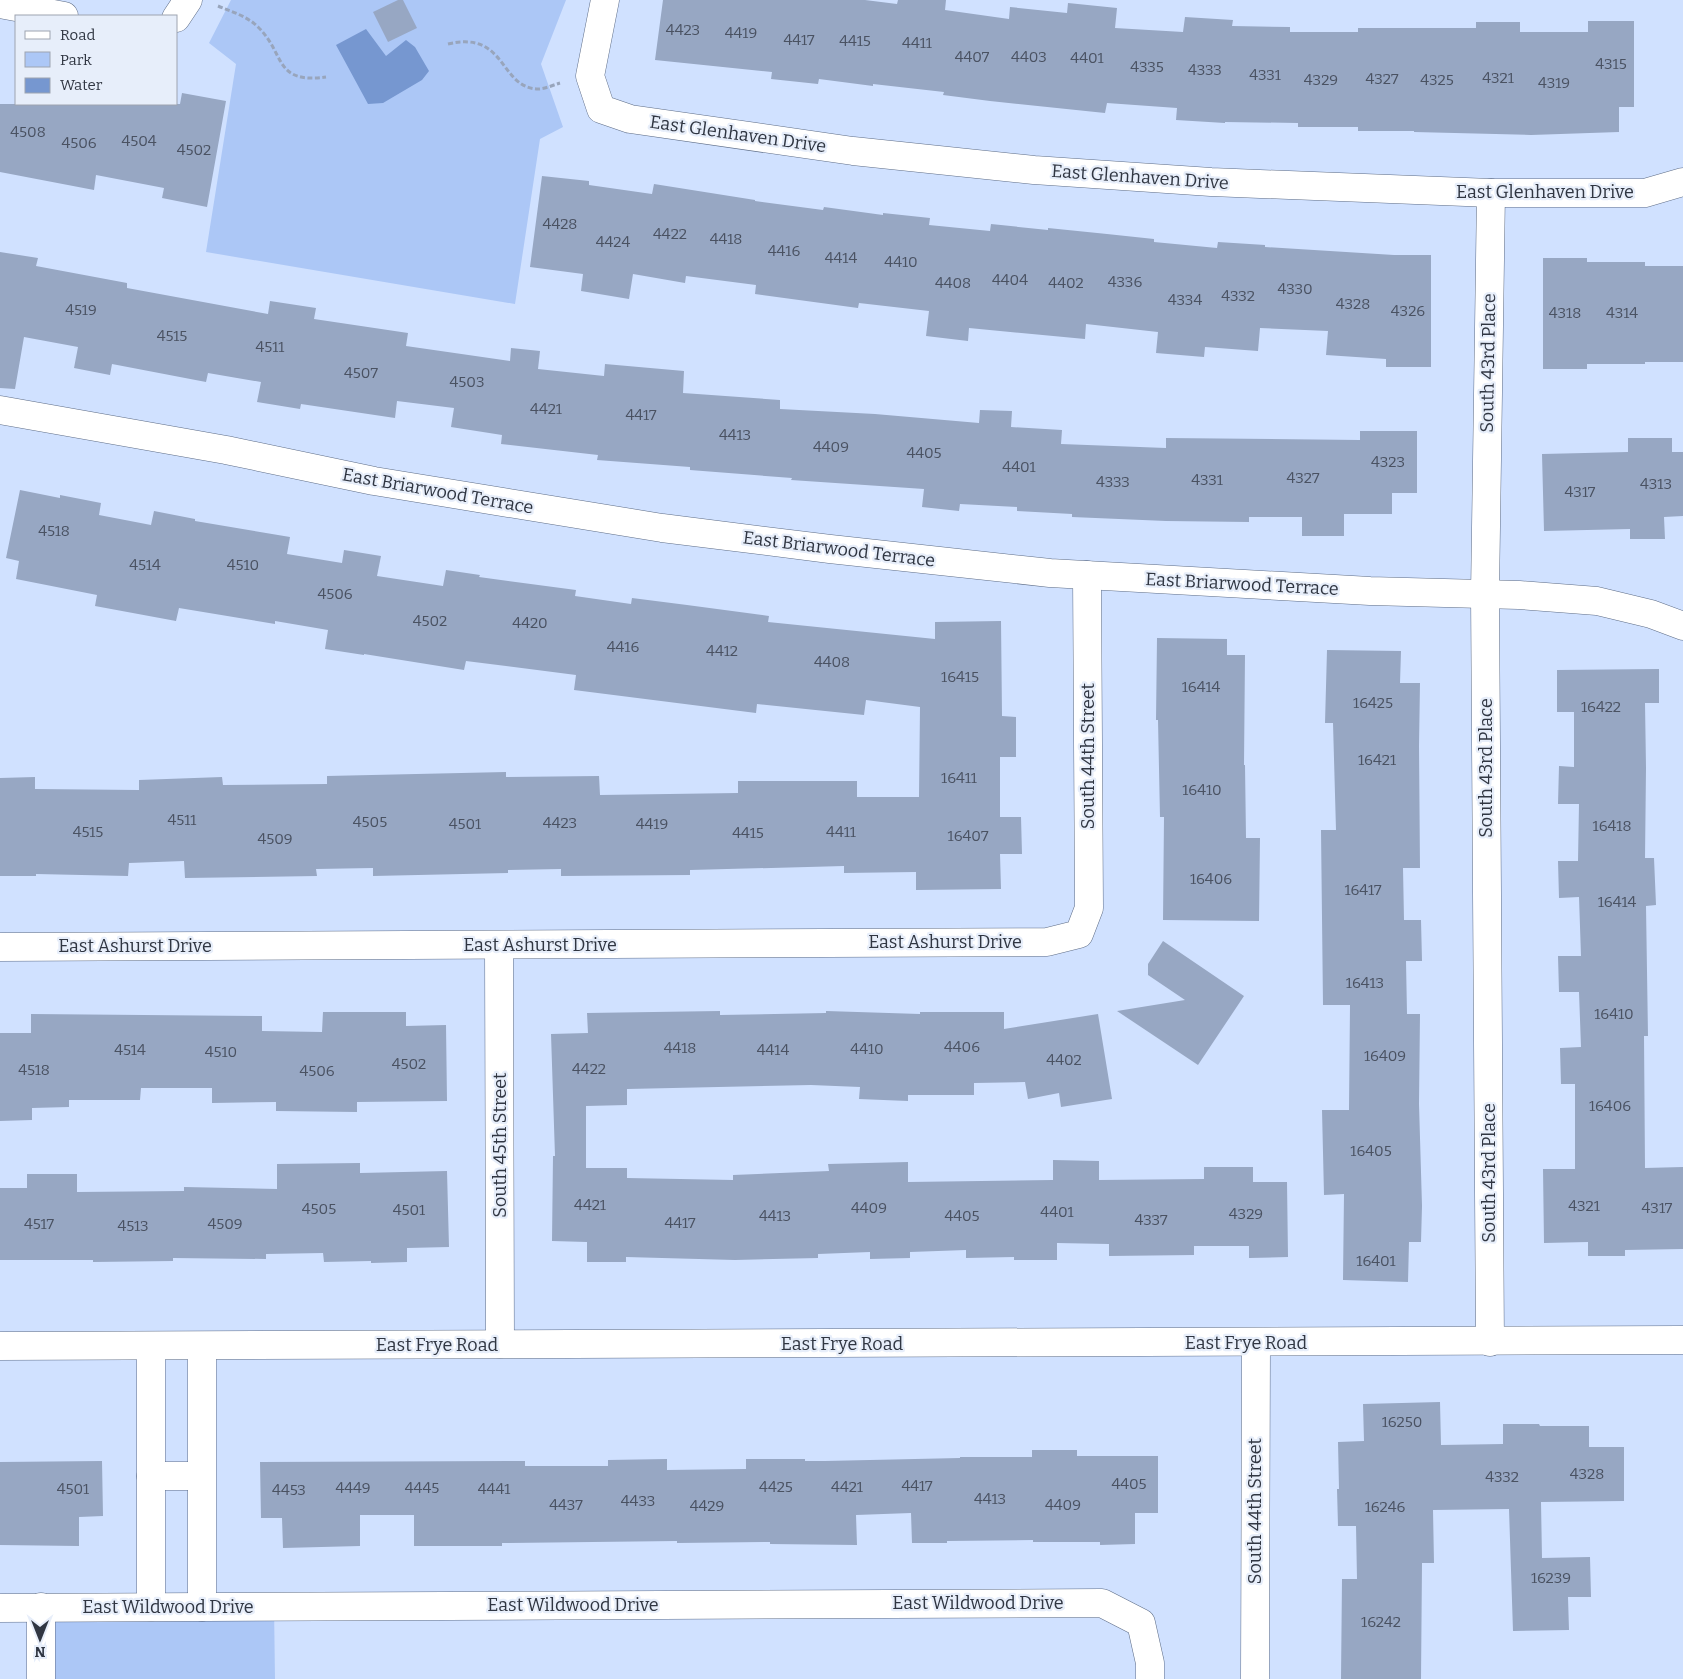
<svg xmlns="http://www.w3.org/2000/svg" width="1683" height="1679" font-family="Bitter,serif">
  <rect width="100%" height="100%" fill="#d0e1ff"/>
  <g fill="#acc7f6">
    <polygon points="231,0 566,0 541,64 563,127 540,139 515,304 206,252 236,64 209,43"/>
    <polygon points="274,1606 275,1679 41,1679 41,1607"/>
  </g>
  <polygon fill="#7697d0" points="366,29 386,56 406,40 415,47 429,71 422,80 383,103 368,104 336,45"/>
  <g fill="#97a7c3">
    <polygon points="398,0 403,0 417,28 388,42 373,12"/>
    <polygon points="663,0 865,0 897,4 898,0 946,0 945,10 1009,19 1010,7 1067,13 1068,3 1117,8 1115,28 1183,32 1185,17 1233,20 1232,26 1290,27 1290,32 1358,32 1358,28 1476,28 1476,22 1520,22 1520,32 1588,32 1588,21 1634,21 1634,107 1619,107 1619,132 1531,135 1414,132 1414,131 1358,131 1358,127 1298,127 1298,123 1225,122 1225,123 1176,120 1177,108 1107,103 1105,113 990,101 943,95 944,92 873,84 873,86 819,79 818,84 771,79 772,72 655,60"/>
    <polygon points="182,93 226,101 207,207 162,198 164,188 96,175 94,190 0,172 0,104 180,104"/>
    <polygon points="542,176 589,181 589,185 652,194 654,184 755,200 755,201 823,210 824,207 883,215 883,213 930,218 929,225 990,231 991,224 1048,230 1048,228 1107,234 1154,239 1154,242 1217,248 1218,242 1265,245 1265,247 1394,255 1431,255 1431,367 1386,367 1386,359 1326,355 1328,331 1260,328 1258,351 1205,347 1204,357 1156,353 1158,332 1086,324 1085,339 969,328 968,341 926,336 929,311 859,303 858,308 755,294 756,285 686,276 685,283 633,274 629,299 581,291 583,274 530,267"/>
    <polygon points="0,252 38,258 36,266 127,283 127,288 268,314 270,301 316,308 314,319 408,333 406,346 510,361 511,348 540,351 538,369 604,376 605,364 684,371 683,393 780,400 780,409 875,414 979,423 980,410 1012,411 1011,427 1062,430 1061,444 1166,448 1166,438 1360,440 1360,431 1417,431 1417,493 1392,493 1392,514 1344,514 1344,536 1302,536 1302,517 1249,517 1249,522 1166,521 1072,517 1072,514 1017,511 1017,507 960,504 959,511 922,507 924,489 791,480 792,478 690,470 690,467 597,460 598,455 501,444 502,435 451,427 454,408 397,401 395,418 301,404 300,409 257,402 261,382 208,373 206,382 112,364 110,375 74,368 78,347 24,337 15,389 0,388"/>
    <polygon points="1543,258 1587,258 1587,262 1645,262 1645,266 1683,266 1683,362 1645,362 1645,364 1587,364 1587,369 1543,369"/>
    <polygon points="1628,438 1672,438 1672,452 1683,452 1683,516 1664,517 1665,539 1630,539 1630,529 1544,531 1542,454 1628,452"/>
    <polygon points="20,490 60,498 60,495 101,503 99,515 151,525 154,511 195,519 195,521 290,537 287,554 342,563 344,550 381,556 377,576 443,586 446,570 480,575 479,577 576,590 575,596 631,604 632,598 687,605 769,616 768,622 935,639 935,622 1001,621 1002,716 1016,717 1016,757 1000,757 1000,817 1021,817 1022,854 1000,854 1001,889 916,890 916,872 844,873 844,866 690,870 690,875 561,876 561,869 508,870 508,873 373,876 373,868 316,869 317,876 185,878 184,861 129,863 128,876 36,874 36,876 0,876 0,778 35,777 35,789 139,790 139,780 222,777 223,785 327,784 327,776 506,772 506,777 599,776 600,795 738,793 738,781 857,781 857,797 919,797 920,707 866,700 864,715 757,704 756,713 574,690 576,675 466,661 464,670 364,654 364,655 325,649 328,630 275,621 275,624 179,608 176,621 95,606 97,595 16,579 19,561 6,558"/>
    <polygon points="1157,638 1227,639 1227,655 1245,655 1244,765 1245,765 1246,838 1260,838 1259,921 1163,920 1164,817 1160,817 1158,720 1156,720"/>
    <polygon points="1327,650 1401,651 1400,683 1420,683 1419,746 1420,868 1403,868 1404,920 1421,920 1422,961 1406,961 1407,1014 1420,1014 1419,1104 1422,1206 1421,1242 1409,1242 1408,1282 1343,1280 1344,1194 1324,1195 1322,1110 1349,1110 1350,1005 1323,1005 1321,830 1336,830 1333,723 1325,723"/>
    <polygon points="1659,669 1659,703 1645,703 1646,768 1645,858 1654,858 1656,905 1646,906 1648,1036 1644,1036 1645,1168 1683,1167 1683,1249 1625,1250 1625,1256 1588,1256 1588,1242 1544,1243 1543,1169 1575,1169 1575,1084 1561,1084 1560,1048 1581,1047 1579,992 1559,992 1558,956 1581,956 1579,897 1559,898 1558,861 1578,861 1579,804 1558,804 1559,766 1574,767 1574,712 1557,712 1557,670"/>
    <polygon points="1163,941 1244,996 1198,1065 1117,1011 1185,1000 1148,975 1148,964"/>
    <polygon points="720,1011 720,1015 826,1013 826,1011 920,1014 920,1012 1004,1012 1004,1029 1098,1014 1112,1099 1061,1107 1059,1093 1028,1099 1025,1082 974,1083 974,1095 908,1095 908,1101 859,1099 860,1087 811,1085 627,1089 627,1105 586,1106 586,1168 627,1168 627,1178 733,1180 733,1175 829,1171 828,1164 908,1162 908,1182 1053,1180 1053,1160 1099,1161 1099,1180 1204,1179 1204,1167 1253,1167 1253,1182 1287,1182 1288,1257 1249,1258 1249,1246 1194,1246 1194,1255 1109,1256 1109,1244 1057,1243 1057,1260 1014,1260 1014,1257 966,1258 966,1250 910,1252 910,1258 870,1259 870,1252 818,1254 818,1258 735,1260 626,1257 626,1262 587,1262 587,1242 552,1241 553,1156 555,1156 551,1034 588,1033 587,1013"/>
    <polygon points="323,1012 406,1012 406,1026 446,1025 447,1101 357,1102 357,1112 276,1111 276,1102 212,1103 212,1088 141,1088 140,1100 69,1100 69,1107 32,1108 32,1120 0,1121 0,1033 31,1033 31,1014 262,1016 262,1031 322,1032"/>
    <polygon points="360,1163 360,1173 447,1171 449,1247 407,1248 407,1262 371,1263 371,1261 324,1262 323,1253 266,1254 266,1259 173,1258 173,1261 93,1262 93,1260 0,1260 0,1188 27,1188 27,1174 77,1174 77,1192 184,1191 184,1187 277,1189 277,1164"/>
    <polygon points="1440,1402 1441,1445 1503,1444 1503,1424 1539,1424 1540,1426 1589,1426 1589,1447 1624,1447 1624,1501 1541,1502 1542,1558 1590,1557 1591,1597 1568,1597 1569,1630 1513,1631 1509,1509 1433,1510 1434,1563 1422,1563 1421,1679 1341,1679 1342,1579 1357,1579 1356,1526 1338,1526 1337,1489 1339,1489 1338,1442 1364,1441 1363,1404"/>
    <polygon points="1032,1450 1077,1450 1077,1456 1158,1456 1158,1513 1135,1513 1135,1544 1100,1545 1100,1542 1033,1542 1033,1540 947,1541 947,1543 912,1543 911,1513 856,1515 857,1545 770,1544 770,1542 677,1543 677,1541 502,1543 502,1546 414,1546 414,1515 360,1515 360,1546 283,1548 282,1518 261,1518 260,1462 525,1461 525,1466 608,1466 608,1460 667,1459 667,1470 746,1469 746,1459 805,1459 805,1461 825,1461 960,1458 960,1457 1032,1457"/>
    <polygon points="102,1461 103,1516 79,1517 79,1546 0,1545 0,1462"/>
  </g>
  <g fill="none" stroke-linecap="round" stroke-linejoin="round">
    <defs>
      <g id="minor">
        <polyline points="605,0 590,76 601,109 630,119 853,151 1034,170 1211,182 1491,193 1645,193 1683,182"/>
        <polyline points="0,4 64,16"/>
        <polyline points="176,18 188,0"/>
        <polyline points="0,410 226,450 374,481 662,528 830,549 1050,573 1370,591 1519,595 1597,601 1651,614 1683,626"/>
        <polyline points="499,945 500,1344"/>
        <polyline points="0,947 1047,942 1079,934 1089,908 1087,575"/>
        <polyline points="1490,1342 1485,594 1491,193"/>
        <polyline points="151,1346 151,1607"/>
        <polyline points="202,1346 202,1607"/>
        <polyline points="151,1476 201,1476"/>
        <polyline points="41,1607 41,1679"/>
        <polyline points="0,1608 1102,1603 1141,1623 1150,1663 1150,1679"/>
      </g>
      <g id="tertiary">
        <polyline points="0,1346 1683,1340"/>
        <polyline points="1255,1679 1256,1343"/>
      </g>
    </defs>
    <use href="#minor" stroke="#5e6d87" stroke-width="29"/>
    <use href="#tertiary" stroke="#5e6d87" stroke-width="29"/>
    <g stroke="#98a5bc" stroke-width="3" stroke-dasharray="5 2.5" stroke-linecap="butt">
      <path d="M218,6c14,6 29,10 40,21 28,27 15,57 68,50"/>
      <path d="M448,44c59,-14 51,44 90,45 7,0 15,-4 22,-6"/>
    </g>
    <use href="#minor" stroke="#fff" stroke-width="28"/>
    <use href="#tertiary" stroke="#fff" stroke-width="28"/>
  </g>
  <g text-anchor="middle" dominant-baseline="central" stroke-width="4.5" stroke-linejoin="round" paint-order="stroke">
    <g font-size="15" fill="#4a5262">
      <text x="683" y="30">4423</text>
      <text x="741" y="33">4419</text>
      <text x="799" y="40">4417</text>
      <text x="855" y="41">4415</text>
      <text x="917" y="43">4411</text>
      <text x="972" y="57">4407</text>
      <text x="1029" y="57">4403</text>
      <text x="1087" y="58">4401</text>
      <text x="1611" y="64">4315</text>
      <text x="1147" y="67">4335</text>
      <text x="1205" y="70">4333</text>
      <text x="1265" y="75">4331</text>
      <text x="1498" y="78">4321</text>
      <text x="1382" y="79">4327</text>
      <text x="1321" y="80">4329</text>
      <text x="1437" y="80">4325</text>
      <text x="1554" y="83">4319</text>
      <text x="28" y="132">4508</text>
      <text x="139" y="141">4504</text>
      <text x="79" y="143">4506</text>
      <text x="194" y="150">4502</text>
      <text x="560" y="224">4428</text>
      <text x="670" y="234">4422</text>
      <text x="726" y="239">4418</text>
      <text x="613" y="242">4424</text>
      <text x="784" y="251">4416</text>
      <text x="841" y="258">4414</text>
      <text x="901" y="262">4410</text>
      <text x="1010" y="280">4404</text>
      <text x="1125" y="282">4336</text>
      <text x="953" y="283">4408</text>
      <text x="1066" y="283">4402</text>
      <text x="1295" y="289">4330</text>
      <text x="1238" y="296">4332</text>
      <text x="1185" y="300">4334</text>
      <text x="1353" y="304">4328</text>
      <text x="81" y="310">4519</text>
      <text x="1408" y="311">4326</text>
      <text x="1565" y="313">4318</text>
      <text x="1622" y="313">4314</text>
      <text x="172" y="336">4515</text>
      <text x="270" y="347">4511</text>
      <text x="361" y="373">4507</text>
      <text x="467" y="382">4503</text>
      <text x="546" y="409">4421</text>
      <text x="641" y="415">4417</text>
      <text x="735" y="435">4413</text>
      <text x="831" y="447">4409</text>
      <text x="924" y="453">4405</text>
      <text x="1388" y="462">4323</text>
      <text x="1019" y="467">4401</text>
      <text x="1303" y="478">4327</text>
      <text x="1207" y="480">4331</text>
      <text x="1113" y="482">4333</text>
      <text x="1656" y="484">4313</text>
      <text x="1580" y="492">4317</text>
      <text x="54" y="531">4518</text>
      <text x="145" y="565">4514</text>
      <text x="243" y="565">4510</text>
      <text x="335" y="594">4506</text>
      <text x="430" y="621">4502</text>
      <text x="530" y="623">4420</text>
      <text x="623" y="647">4416</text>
      <text x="722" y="651">4412</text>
      <text x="832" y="662">4408</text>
      <text x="960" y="677">16415</text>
      <text x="1201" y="687">16414</text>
      <text x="1373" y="703">16425</text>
      <text x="1601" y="707">16422</text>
      <text x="1377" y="760">16421</text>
      <text x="959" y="778">16411</text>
      <text x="1202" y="790">16410</text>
      <text x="182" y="820">4511</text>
      <text x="370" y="822">4505</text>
      <text x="560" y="823">4423</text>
      <text x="465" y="824">4501</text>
      <text x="652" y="824">4419</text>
      <text x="1612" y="826">16418</text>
      <text x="88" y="832">4515</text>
      <text x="841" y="832">4411</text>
      <text x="748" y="833">4415</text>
      <text x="968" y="836">16407</text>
      <text x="275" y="839">4509</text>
      <text x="1211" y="879">16406</text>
      <text x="1363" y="890">16417</text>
      <text x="1617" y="902">16414</text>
      <text x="1365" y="983">16413</text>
      <text x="1614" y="1014">16410</text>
      <text x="962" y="1047">4406</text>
      <text x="680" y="1048">4418</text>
      <text x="867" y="1049">4410</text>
      <text x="130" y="1050">4514</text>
      <text x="773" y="1050">4414</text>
      <text x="221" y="1052">4510</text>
      <text x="1385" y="1056">16409</text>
      <text x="1064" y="1060">4402</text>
      <text x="409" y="1064">4502</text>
      <text x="589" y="1069">4422</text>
      <text x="34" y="1070">4518</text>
      <text x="317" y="1071">4506</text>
      <text x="1610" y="1106">16406</text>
      <text x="1371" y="1151">16405</text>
      <text x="590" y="1205">4421</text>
      <text x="1584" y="1206">4321</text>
      <text x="869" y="1208">4409</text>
      <text x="1657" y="1208">4317</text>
      <text x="319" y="1209">4505</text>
      <text x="409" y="1210">4501</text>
      <text x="1057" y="1212">4401</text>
      <text x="1246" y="1214">4329</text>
      <text x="775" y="1216">4413</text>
      <text x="962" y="1216">4405</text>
      <text x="1151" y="1220">4337</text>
      <text x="680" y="1223">4417</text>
      <text x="39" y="1224">4517</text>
      <text x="225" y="1224">4509</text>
      <text x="133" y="1226">4513</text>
      <text x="1376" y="1261">16401</text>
      <text x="1402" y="1422">16250</text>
      <text x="1587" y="1474">4328</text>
      <text x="1502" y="1477">4332</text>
      <text x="1129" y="1484">4405</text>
      <text x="917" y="1486">4417</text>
      <text x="776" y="1487">4425</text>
      <text x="847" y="1487">4421</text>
      <text x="353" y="1488">4449</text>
      <text x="422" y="1488">4445</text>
      <text x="73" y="1489">4501</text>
      <text x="494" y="1489">4441</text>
      <text x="289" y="1490">4453</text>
      <text x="990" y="1499">4413</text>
      <text x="638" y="1501">4433</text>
      <text x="566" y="1505">4437</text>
      <text x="1063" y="1505">4409</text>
      <text x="707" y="1506">4429</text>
      <text x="1385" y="1507">16246</text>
      <text x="1551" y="1578">16239</text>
      <text x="1381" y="1622">16242</text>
    </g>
    <g font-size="18" fill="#303642" stroke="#e7eefa">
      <text transform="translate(738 134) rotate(8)">East Glenhaven Drive</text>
      <text transform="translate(1140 177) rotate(4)">East Glenhaven Drive</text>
      <text x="1545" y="192">East Glenhaven Drive</text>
      <text transform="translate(1488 363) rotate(-89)">South 43rd Place</text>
      <text transform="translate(438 491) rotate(10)">East Briarwood Terrace</text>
      <text transform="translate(839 549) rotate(7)">East Briarwood Terrace</text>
      <text transform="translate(1242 584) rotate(3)">East Briarwood Terrace</text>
      <text transform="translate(1088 756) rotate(-90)">South 44th Street</text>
      <text transform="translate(1486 768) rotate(-90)">South 43rd Place</text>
      <text x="945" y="942">East Ashurst Drive</text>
      <text x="540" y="945">East Ashurst Drive</text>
      <text x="135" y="946">East Ashurst Drive</text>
      <text transform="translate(500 1145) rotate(-90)">South 45th Street</text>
      <text transform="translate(1489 1173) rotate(-90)">South 43rd Place</text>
      <text x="1246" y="1343">East Frye Road</text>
      <text x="842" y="1344">East Frye Road</text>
      <text x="437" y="1345">East Frye Road</text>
      <text transform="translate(1255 1511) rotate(-90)">South 44th Street</text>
      <text x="978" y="1603">East Wildwood Drive</text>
      <text x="573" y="1605">East Wildwood Drive</text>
      <text x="168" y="1607">East Wildwood Drive</text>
    </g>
  </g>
  <rect x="15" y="15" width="162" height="90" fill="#e7eefa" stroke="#9ea4b0"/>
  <rect x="25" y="31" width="25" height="8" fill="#ffffff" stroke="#9ea4b0"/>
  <text x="60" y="40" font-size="15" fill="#303642">Road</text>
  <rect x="25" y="52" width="25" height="15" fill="#acc7f6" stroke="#9ea4b0"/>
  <text x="60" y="65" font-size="15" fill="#303642">Park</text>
  <rect x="25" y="78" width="25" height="15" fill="#7697d0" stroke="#9ea4b0"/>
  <text x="60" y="90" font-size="15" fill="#303642">Water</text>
  <g transform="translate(40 1639) rotate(180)" stroke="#e7eefa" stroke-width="4" paint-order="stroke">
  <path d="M0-4L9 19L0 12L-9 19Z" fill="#303642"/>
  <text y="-8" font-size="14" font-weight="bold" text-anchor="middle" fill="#303642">N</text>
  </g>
</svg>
